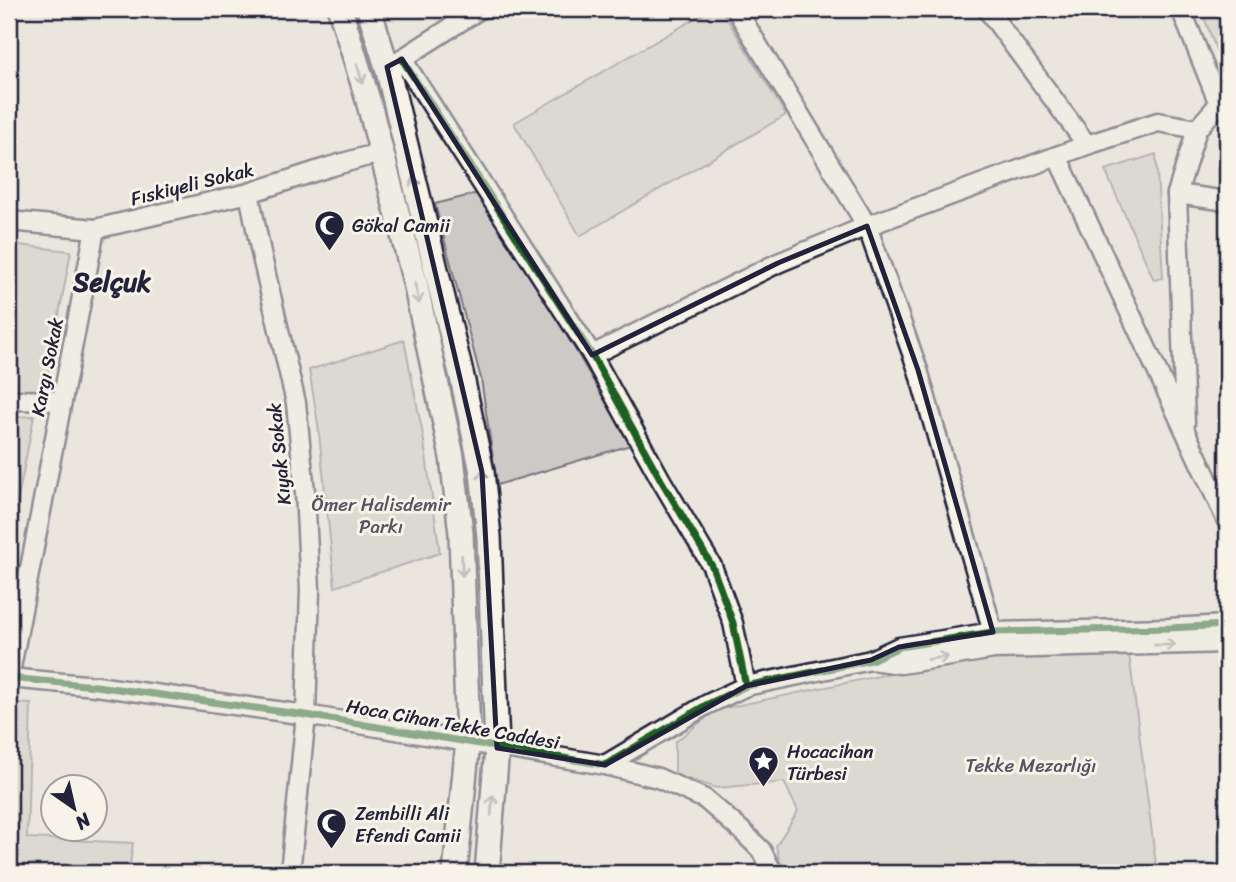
<svg xmlns="http://www.w3.org/2000/svg" width="1236" height="882" font-family="Sriracha,sans-serif">
  <rect width="100%" height="100%" fill="#eae6de"/>
  <filter id="ink" filterUnits="userSpaceOnUse"><feTurbulence type="fractalNoise" baseFrequency=".0143" numOctaves="2"/><feDisplacementMap in="SourceGraphic" scale="14" xChannelSelector="R" yChannelSelector="G"/><feConvolveMatrix kernelMatrix="1 2 1 2 8 2 1 2 1" color-interpolation-filters="sRGB"/></filter>
  <g filter="url(#ink)">
    <g fill="#cdc9c6" stroke="#787680" stroke-width="2">
      <polygon points="712,9 721,9 786,115 580,236 514,123"/>
      <polygon points="1201,9 1227,9 1227,47 1220,60"/>
      <polygon points="1156,154 1163,278 1154,280 1105,170"/>
      <polygon points="483,192 631,445 497,485 481,379 435,204"/>
      <polygon points="9,244 71,251 45,389 9,391"/>
      <polygon points="404,340 423,435 440,553 335,587 318,424 309,370"/>
      <polygon points="34,416 16,509 9,417"/>
      <polygon points="1129,654 1157,873 783,873 776,846 798,811 784,782 717,788 675,775 675,742 716,710 956,660"/>
      <polygon points="9,703 31,704 27,838 133,843 129,873 9,873"/>
    </g>
    <g fill="none" stroke-linecap="round" stroke-linejoin="round">
      <defs>
        <g id="minor">
          <polyline points="736,9 867,226 918,370 993,632"/>
          <polyline points="987,9 1087,145"/>
          <polyline points="1181,9 1219,104"/>
          <polyline points="402,59 592,355 661,480 712,566 733,623 746,686"/>
          <polyline points="394,64 480,9"/>
          <polyline points="1057,156 1227,521"/>
          <polyline points="249,193 261,253 296,403 305,492 310,590 306,715 290,873"/>
          <polyline points="1177,194 1227,201"/>
          <polyline points="9,221 95,229 249,193 329,167 364,157 382,154"/>
          <polyline points="592,355 778,263 867,226 1087,145 1158,122 1197,129"/>
          <polyline points="9,400 62,401"/>
          <polyline points="1185,424 1177,194 1197,129 1219,104 1227,92"/>
          <polyline points="871,660 901,664 994,649 1227,643"/>
          <polyline points="9,678 96,686 306,715 605,765 706,705 746,686 871,660 899,647 993,632 1169,628 1227,625"/>
          <polyline points="9,678 95,229"/>
          <polyline points="605,765 658,778 705,799 743,832 761,850 773,873"/>
        </g>
        <g id="major">
          <polyline points="340,9 368,100 415,282 452,457 461,533 468,741 455,873"/>
          <polyline points="369,9 387,67 462,377 482,472 489,536 497,748 487,873"/>
        </g>
      </defs>
      <use href="#minor" stroke="#22223b" stroke-width="23"/>
      <use href="#major" stroke="#22223b" stroke-width="28"/>
      <use href="#minor" stroke="#f7f3e8" stroke-width="18"/>
      <use href="#major" stroke="#f7f3e8" stroke-width="23"/>
      <defs>
        <g id="cycleway">
          <polyline points="402,59 592,355 661,480 712,566 733,623 746,686"/>
          <polyline points="9,678 96,686 306,715 605,765 706,705 746,686 871,660 899,647 993,632 1169,628 1227,625"/>
        </g>
      </defs>
      <use href="#cycleway" stroke="#f7f3e8" stroke-width="11"/>
      <use href="#cycleway" stroke="#1b5e20" stroke-width="7"/>
    </g>
    <defs><path id="oneway-shaft" d="M-6 0H5M1.5-3L5.5 0L1.5 3" fill="none" stroke-width="1.6" stroke-linecap="round" stroke-linejoin="round" transform="scale(1.75)"/></defs>
    <g stroke="#97959a">
      <use href="#oneway-shaft" transform="translate(360 74) rotate(73)"/>
      <use href="#oneway-shaft" transform="translate(416 187) rotate(-104)"/>
      <use href="#oneway-shaft" transform="translate(417 294) rotate(78)"/>
      <use href="#oneway-shaft" transform="translate(483 480) rotate(-97)"/>
      <use href="#oneway-shaft" transform="translate(462 566) rotate(88)"/>
      <use href="#oneway-shaft" transform="translate(1165 645) rotate(-1)"/>
      <use href="#oneway-shaft" transform="translate(938 658) rotate(-9)"/>
      <use href="#oneway-shaft" transform="translate(492 805) rotate(-85)"/>
    </g>
  </g>
  <path d="M0 0H1236V882H0ZM402,59l190,296 186,-92 89,-37 51,144 75,262 -94,15 -28,13 -125,26 -141,79 -108,-17 -15,-276 -95,-405z" fill="#eae6de" fill-opacity=".55" fill-rule="evenodd"/>
  <path fill="none" stroke="#22223b" stroke-width="5" stroke-linejoin="round" d="M402,59l190,296 186,-92 89,-37 51,144 75,262 -94,15 -28,13 -125,26 -141,79 -108,-17 -15,-276 -95,-405z"/>
  <defs>
    <symbol id="mosque-pin" viewBox="-11 -11 22 30"><path d="M0 17L-7.5 6A9.5 9.5 0 1 1 7.5 6Z" fill="#22223b" stroke="#f7f3e8"/><path d="M3.5-4.9A6 6 0 1 0 3.5 4.9A5 5 0 1 1 3.5-4.9Z" fill="#fff"/></symbol>
    <symbol id="sight-pin" viewBox="-11 -11 22 30"><path d="M0 17L-7.5 6A9.5 9.5 0 1 1 7.5 6Z" fill="#22223b" stroke="#f7f3e8"/><path d="M0-6L1.8-2.2L6-1.7L2.9 1.2L3.7 5.4L0 3.3L-3.7 5.4L-2.9 1.2L-6-1.7L-1.8-2.2Z" fill="#fff"/></symbol>
  </defs>
  <g fill-rule="evenodd">
    <use href="#mosque-pin" x="312" y="208" width="35" height="47"/>
    <use href="#sight-pin" x="746" y="744" width="35" height="47"/>
    <use href="#mosque-pin" x="314" y="806" width="35" height="47"/>
  </g>
  <g text-anchor="middle" dominant-baseline="central" stroke-width="6" stroke-linejoin="round" paint-order="stroke">
    <g font-size="19" fill="#22223b" stroke="#f7f3e8">
      <text transform="translate(192 184) rotate(-14)">Fıskiyeli Sokak</text>
      <text transform="translate(47 367) rotate(-79)">Kargı Sokak</text>
      <text transform="translate(279 454) rotate(-96)">Kıyak Sokak</text>
      <text transform="translate(453 724) rotate(10)">Hoca Cihan Tekke Caddesi</text>
    </g>
    <g font-size="19" fill="#22223b" stroke="#f7f3e8" text-anchor="start">
      <text x="352" y="225">Gökal Camii</text>
      <text x="787" y="751">Hocacihan<tspan x="787" dy="22">Türbesi</tspan></text>
      <text x="355" y="813">Zembilli Ali<tspan x="355" dy="22">Efendi Camii</tspan></text>
    </g>
    <g font-size="19" fill="#555465" stroke="#f7f3e8">
      <text x="381" y="504">Ömer Halisdemir<tspan x="381" dy="22">Parkı</tspan></text>
      <text x="1031" y="765">Tekke Mezarlığı</text>
    </g>
    <g font-size="26" font-weight="bold" fill="#22223b" stroke="#f7f3e8">
      <text x="112" y="282">Selçuk</text>
    </g>
  </g>
  <rect width="1236" height="882" fill="none" stroke="#f7f3e8" stroke-width="35"/>
  <rect x="18" y="18" width="1201" height="847" fill="none" stroke="#22223b" stroke-width="2.5" filter="url(#ink)"/>
  <g transform="translate(74 808) rotate(146)"><circle r="33" fill="#f7f3e8" stroke="#a29fa3" stroke-width="2"/>
  <path d="M0-5L12 26L0 18L-12 26Z" fill="#22223b"/>
  <text y="-10" font-size="19" font-weight="bold" text-anchor="middle" fill="#22223b">N</text>
  </g>
</svg>
